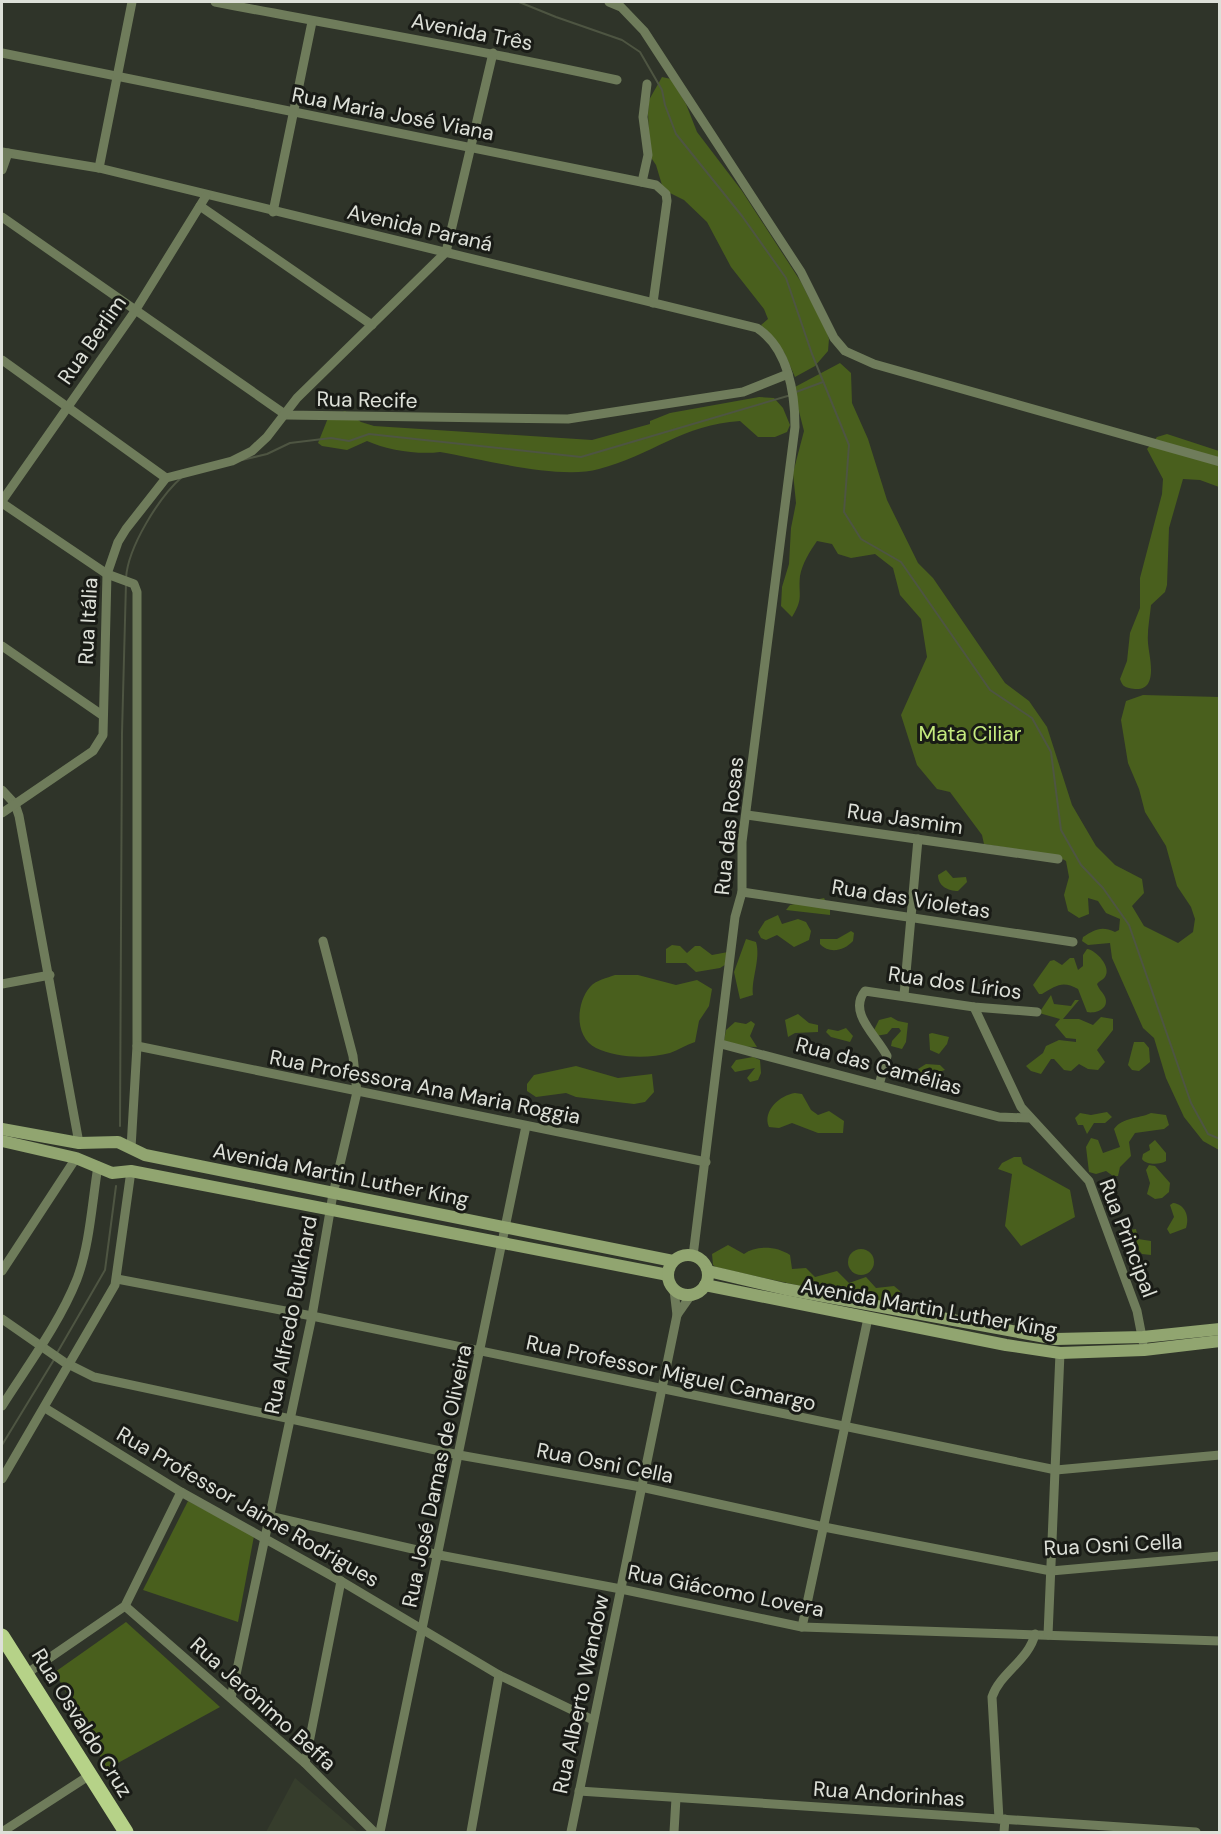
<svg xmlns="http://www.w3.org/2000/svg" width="1221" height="1834" font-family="'DM Sans',sans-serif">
  <rect width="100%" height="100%" fill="#2f3429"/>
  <polygon fill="#363d2c" points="295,1778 358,1832 266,1832"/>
  <g fill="#495f1d">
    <polygon points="662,77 671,79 686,104 697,132 742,191 801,282 809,298 819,309 829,339 828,351 815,366 795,377 784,352 761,325 768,319 764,309 731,267 707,222 684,200 668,192 662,185 656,165 650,156 648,114 649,100"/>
    <path d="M840,363l11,10 1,30 16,36 19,61 31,63 15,15 72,105 24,18 18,26 25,78 24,41 19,19 27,14 2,14 -12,13 12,20 34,17 15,-11 2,-13 -4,-12 -14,-21 -11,-40 -21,-34 -6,-23 -11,-26 -7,-43 5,-19 17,-6 76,2v453l-16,-9 -19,-24 -18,-39 -12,-40 -11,-10 -31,-70 -2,-15 -22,2 -6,-4 1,-4c11,-7 18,-12 32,-5l4,-2 1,-11 -14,-6 -8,-12 -10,-3 1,16 -10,4 -11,-7 -4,-16 5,-18 -3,-16 -9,-5 -73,-12 -2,-9 -32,-43 -13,-3 -20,-24 -16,-50 26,-58 -6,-38 -21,-24 -7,-27 -18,-14 -24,4 -13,-4 -6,-10 -15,-3c-7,10 -15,23 -17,35 -2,19 4,22 -8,41l-11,-11 1,-19 7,-23 2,-36 5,-25 -3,-30 11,-42 -11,-43z"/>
    <path d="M759,397l15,1 9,10 7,17 -3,7 -12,5h-17l-18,-16c-56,3 -90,35 -141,48 -40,11 -117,-10 -159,-17 -22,3 -53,-2 -73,-11l-20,9 -25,-4 -4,-3 10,-25 17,-7 16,11 13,4 218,14 58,-16v-3l20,-8z"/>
    <path d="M1167,434l52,17v36l-19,-7 -17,-1 -14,49 -2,57 -2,7 -14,13c-1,12 -4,25 -3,38 1,14 13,53 -19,45 -5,-1 -7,-3 -9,-9l7,-18 3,-28 10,-25v-30l22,-84 1,-15 -16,-30 10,-12z"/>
    <path d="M946,870l7,8 13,-1 1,5 -9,9c-10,0 -20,-5 -20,-16z"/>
    <polygon points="824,898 830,909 830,915 786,910 790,905"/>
    <polygon points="778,915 782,924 798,919 806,922 811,931 809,940 794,947 777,935 766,940 761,938 758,932 765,921"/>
    <path d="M851,931l3,2 -1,8c-9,10 -24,13 -33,3v-5h17z"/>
    <path d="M746,939l10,3c5,17 -5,37 -3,53l-13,4 -6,-27z"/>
    <polygon points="672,945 680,946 687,953 695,946 700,946 712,955 728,952 728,963 720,968 696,972 686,963 666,963 666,949"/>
    <path d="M1087,949c9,1 25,18 18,28 -2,3 -6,4 -8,7 2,6 6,8 8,13 5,12 -10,17 -18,15l-9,-23c-16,-9 -22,-3 -36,5h-3l-6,-9 17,-24 4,-1 8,5 8,-7h4l4,12 5,-4v-11z"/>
    <path d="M615,975h23l38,10 21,-5 15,9 -3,17 -10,15 -4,21c-9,3 -17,8 -25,11 -22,6 -54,5 -74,-5 -22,-11 -20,-45 -6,-61 6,-7 17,-9 25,-12z"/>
    <polygon points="1051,995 1054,1004 1071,1006 1075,1000 1079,1000 1063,1019 1079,1019 1093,1025 1101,1017 1113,1019 1113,1030 1097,1050 1105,1062 1098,1070 1088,1069 1079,1064 1071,1071 1064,1070 1054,1059 1051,1059 1041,1074 1031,1071 1026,1066 1043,1053 1046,1046 1059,1040 1076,1042 1076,1039 1066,1038 1055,1025 1060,1019 1039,1013"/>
    <polygon points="798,1014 809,1023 818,1025 818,1032 795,1033 788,1037 785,1020"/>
    <polygon points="891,1017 898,1021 908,1023 906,1042 902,1049 891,1046 892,1041 901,1031 899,1028 892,1028 887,1034 876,1036 873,1032 879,1020"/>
    <polygon points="735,1022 746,1024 751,1021 755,1024 750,1036 757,1047 723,1046 726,1030"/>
    <polygon points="846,1028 853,1036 850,1042 831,1037 826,1032 828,1029 838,1031"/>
    <polygon points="932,1033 949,1037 947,1044 939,1054 930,1050 929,1034"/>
    <polygon points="1134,1042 1144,1042 1149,1048 1150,1062 1139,1071 1132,1070 1128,1065"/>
    <polygon points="753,1057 760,1060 761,1073 758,1080 750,1082 747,1078 755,1068 735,1072 731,1067 736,1060"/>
    <polygon points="926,1064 940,1065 945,1070 924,1077 918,1069"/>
    <polygon points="576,1066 618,1078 652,1074 654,1092 645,1102 634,1104 576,1097 566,1093 536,1097 527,1091 527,1084 534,1075"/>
    <path d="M795,1093l7,1 9,16 7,5 11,-4 15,10 -1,12h-25l-26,-10 -13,5 -10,-1c-7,-16 11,-32 26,-34z"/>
    <polygon points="1107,1112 1112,1117 1105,1123 1094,1123 1087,1134 1083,1125 1078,1125 1075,1118 1080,1113 1091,1115"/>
    <path d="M1151,1113l15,2 3,10 -5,4 -29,4 -6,9 2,14 -11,11 -2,9h-5l-7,-5 -10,3 -7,-2 -3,-25 5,-9 7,2 5,13 17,-6 -6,-18c9,-12 24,-10 37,-16z"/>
    <path d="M1155,1140l11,13v8c-6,4 -20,4 -24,-2l1,-5 7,-4 -1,-5z"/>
    <polygon points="1014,1157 1021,1157 1023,1164 1070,1190 1075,1217 1021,1246 1005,1226 1012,1174 998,1169 1002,1163"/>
    <polygon points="1149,1165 1155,1166 1170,1183 1169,1192 1162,1198 1155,1199 1147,1194 1150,1183 1146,1170"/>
    <path d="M1173,1203c12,1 17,14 13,25l-16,6 -3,-5 7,-12 -4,-12z"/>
    <polygon points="1136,1229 1138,1239 1151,1241 1151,1255 1142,1254 1125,1234 1129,1230"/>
    <path d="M728,1245l16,9c12,-9 33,-8 46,1l2,14 14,-1 9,9 22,-6 12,12 17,-6 10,11 18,-2 6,5 3,10 -6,3c-61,-10 -121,-23 -181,-37l-3,-2 -1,-11z"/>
    <circle cx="861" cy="1262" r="13"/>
    <polygon points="188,1501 254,1536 238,1622 143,1590"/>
    <polygon points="126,1622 220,1707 107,1769 55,1672"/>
  </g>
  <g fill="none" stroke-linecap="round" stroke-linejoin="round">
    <g stroke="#4e5542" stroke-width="2">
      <polyline points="519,2 556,17 622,40 640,52 662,90 665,105 676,134 742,216 786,278 812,354 849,445 844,512 861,539 901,562 990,690 1032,718 1051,752 1061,830 1081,865 1103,888 1129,925 1191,1103 1208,1134 1220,1139"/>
      <polyline points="796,392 823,382"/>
      <polyline points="242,460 267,454 290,443 331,438 349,441 369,434 581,457 791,395"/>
      <path d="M126,578c2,-31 33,-81 56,-101"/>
      <polyline points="120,1126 122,733 126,583"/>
      <polyline points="57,1353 105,1270 116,1186"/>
      <polyline points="2,1445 55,1358"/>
    </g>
    <g stroke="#6f7c5b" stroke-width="9">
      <path d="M215,2c134,26 268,48 402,78"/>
      <polyline points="609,2 621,7 644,31 801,272 834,338 845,351 874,364 1220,462"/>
      <polyline points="2,53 656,185 666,194 667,201 653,303"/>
      <path d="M2,152l97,16 658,160c31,20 38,65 38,99l-53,415v50l-7,25 -42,339"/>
      <polyline points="99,168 132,2"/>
      <polyline points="2,170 8,153"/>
      <polyline points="642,182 648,155 643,117 647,84"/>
      <polyline points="200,206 372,325"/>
      <polyline points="273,212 312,22"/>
      <polyline points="2,217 286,415 568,419 743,392 788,374"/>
      <polyline points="446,252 493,53"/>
      <polyline points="2,360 166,478"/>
      <polyline points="2,501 135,311 206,196"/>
      <polyline points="2,503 107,574 134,584 137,592 137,1046 131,1148"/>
      <polyline points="2,646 102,715"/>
      <polyline points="2,790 15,804 19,816 79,1143"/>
      <polyline points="2,813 93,751 103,735 107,574 118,542 126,529 166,478 232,461 252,451 267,437 297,398 446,252"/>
      <polyline points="747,815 1058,859"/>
      <polyline points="742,892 1073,942"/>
      <polyline points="2,984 50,975"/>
      <polyline points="904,995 918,839"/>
      <polyline points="974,1007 1021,1107 1089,1181 1137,1311 1143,1342"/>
      <polyline points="721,1044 999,1117 1028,1118"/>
      <polyline points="137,1046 706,1162"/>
      <path d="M879,1085l8,-29c-9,-19 -40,-43 -22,-65l109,16 63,5"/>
      <polyline points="2,1271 76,1158"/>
      <polyline points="117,1279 312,1316 1056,1470 1220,1455"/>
      <polyline points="677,1315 691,1295"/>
      <polyline points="2,1319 64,1362 94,1377 459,1455 641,1487 824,1527 1051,1571 1220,1556"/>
      <path d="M2,1406c26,-41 57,-82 75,-127 13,-35 15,-77 21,-113"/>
      <polyline points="45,1408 181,1492 341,1581 499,1675 593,1720"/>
      <polyline points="2,1479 115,1285 131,1171"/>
      <polyline points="269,1516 439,1555 621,1589 802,1627 1220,1641"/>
      <polyline points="125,1606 305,1763 374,1832"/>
      <polyline points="802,1627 868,1318"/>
      <polyline points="1048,1635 1060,1353"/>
      <polyline points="26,1674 125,1606 181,1492"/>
      <polyline points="231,1698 312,1316 333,1194 357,1092 353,1056 323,941"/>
      <polyline points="305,1763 341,1581"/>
      <polyline points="579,1791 1196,1832"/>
      <path d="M999,1819l-7,-122c8,-24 37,-37 43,-63"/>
      <polyline points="2,1832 90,1775"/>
      <polyline points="380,1832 526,1126"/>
      <polyline points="471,1832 499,1675"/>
      <polyline points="571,1832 677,1315 674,1290"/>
      <polyline points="674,1832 676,1798"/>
      <polyline points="1004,1832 1005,1819"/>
    </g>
    <g stroke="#91a570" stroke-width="12">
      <polyline points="2,1129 79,1143 118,1142 145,1155 673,1261"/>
      <polyline points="2,1141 76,1158 112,1173 131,1171 668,1275"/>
      <circle cx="688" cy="1275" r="20"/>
      <polyline points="708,1271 785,1289 1056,1339 1143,1337 1220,1329"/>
      <polyline points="705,1285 1006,1345 1060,1353 1144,1350 1220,1341"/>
    </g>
    <polyline stroke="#b6d288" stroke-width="15" points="2,1636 126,1832"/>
  </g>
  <g text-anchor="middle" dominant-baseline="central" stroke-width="6" stroke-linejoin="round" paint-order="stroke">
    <g font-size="21" fill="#dde0d8" stroke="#191b16">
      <text transform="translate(472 32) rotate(11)">Avenida Três</text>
      <text transform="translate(393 114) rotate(11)">Rua Maria José Viana</text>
      <text transform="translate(420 228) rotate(13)">Avenida Paraná</text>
      <text transform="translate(92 340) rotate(-55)">Rua Berlim</text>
      <text transform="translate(367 400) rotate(1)">Rua Recife</text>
      <text transform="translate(88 621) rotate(-87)">Rua Itália</text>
      <text transform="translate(905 819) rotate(8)">Rua Jasmim</text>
      <text transform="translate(729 826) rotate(-84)">Rua das Rosas</text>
      <text transform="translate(911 899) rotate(9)">Rua das Violetas</text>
      <text transform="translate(955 983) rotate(8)">Rua dos Lírios</text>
      <text transform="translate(879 1066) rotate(15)">Rua das Camélias</text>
      <text transform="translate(425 1087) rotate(11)">Rua Professora Ana Maria Roggia</text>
      <text transform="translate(341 1175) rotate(11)">Avenida Martin Luther King</text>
      <text transform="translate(1128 1238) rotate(69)">Rua Principal</text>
      <text transform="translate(929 1308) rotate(10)">Avenida Martin Luther King</text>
      <text transform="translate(291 1315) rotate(-79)">Rua Alfredo Bulkhard</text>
      <text transform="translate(671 1373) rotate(12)">Rua Professor Miguel Camargo</text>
      <text transform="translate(605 1463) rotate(11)">Rua Osni Cella</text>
      <text transform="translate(437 1476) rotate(-78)">Rua José Damas de Oliveira</text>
      <text transform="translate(248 1507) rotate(30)">Rua Professor Jaime Rodrigues</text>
      <text transform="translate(1113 1545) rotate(-3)">Rua Osni Cella</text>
      <text transform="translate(726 1591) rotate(11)">Rua Giácomo Lovera</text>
      <text transform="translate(581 1694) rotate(-78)">Rua Alberto Wandow</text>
      <text transform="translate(263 1704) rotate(42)">Rua Jerônimo Beffa</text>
      <text transform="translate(82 1723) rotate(58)">Rua Osvaldo Cruz</text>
      <text transform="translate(889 1794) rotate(4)">Rua Andorinhas</text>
    </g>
    <g font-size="21" fill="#c4ea7e" stroke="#191b16">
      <text x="970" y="734">Mata Ciliar</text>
    </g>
  </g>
  <rect width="1221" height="1834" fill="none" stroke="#dde0d8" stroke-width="6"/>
</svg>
